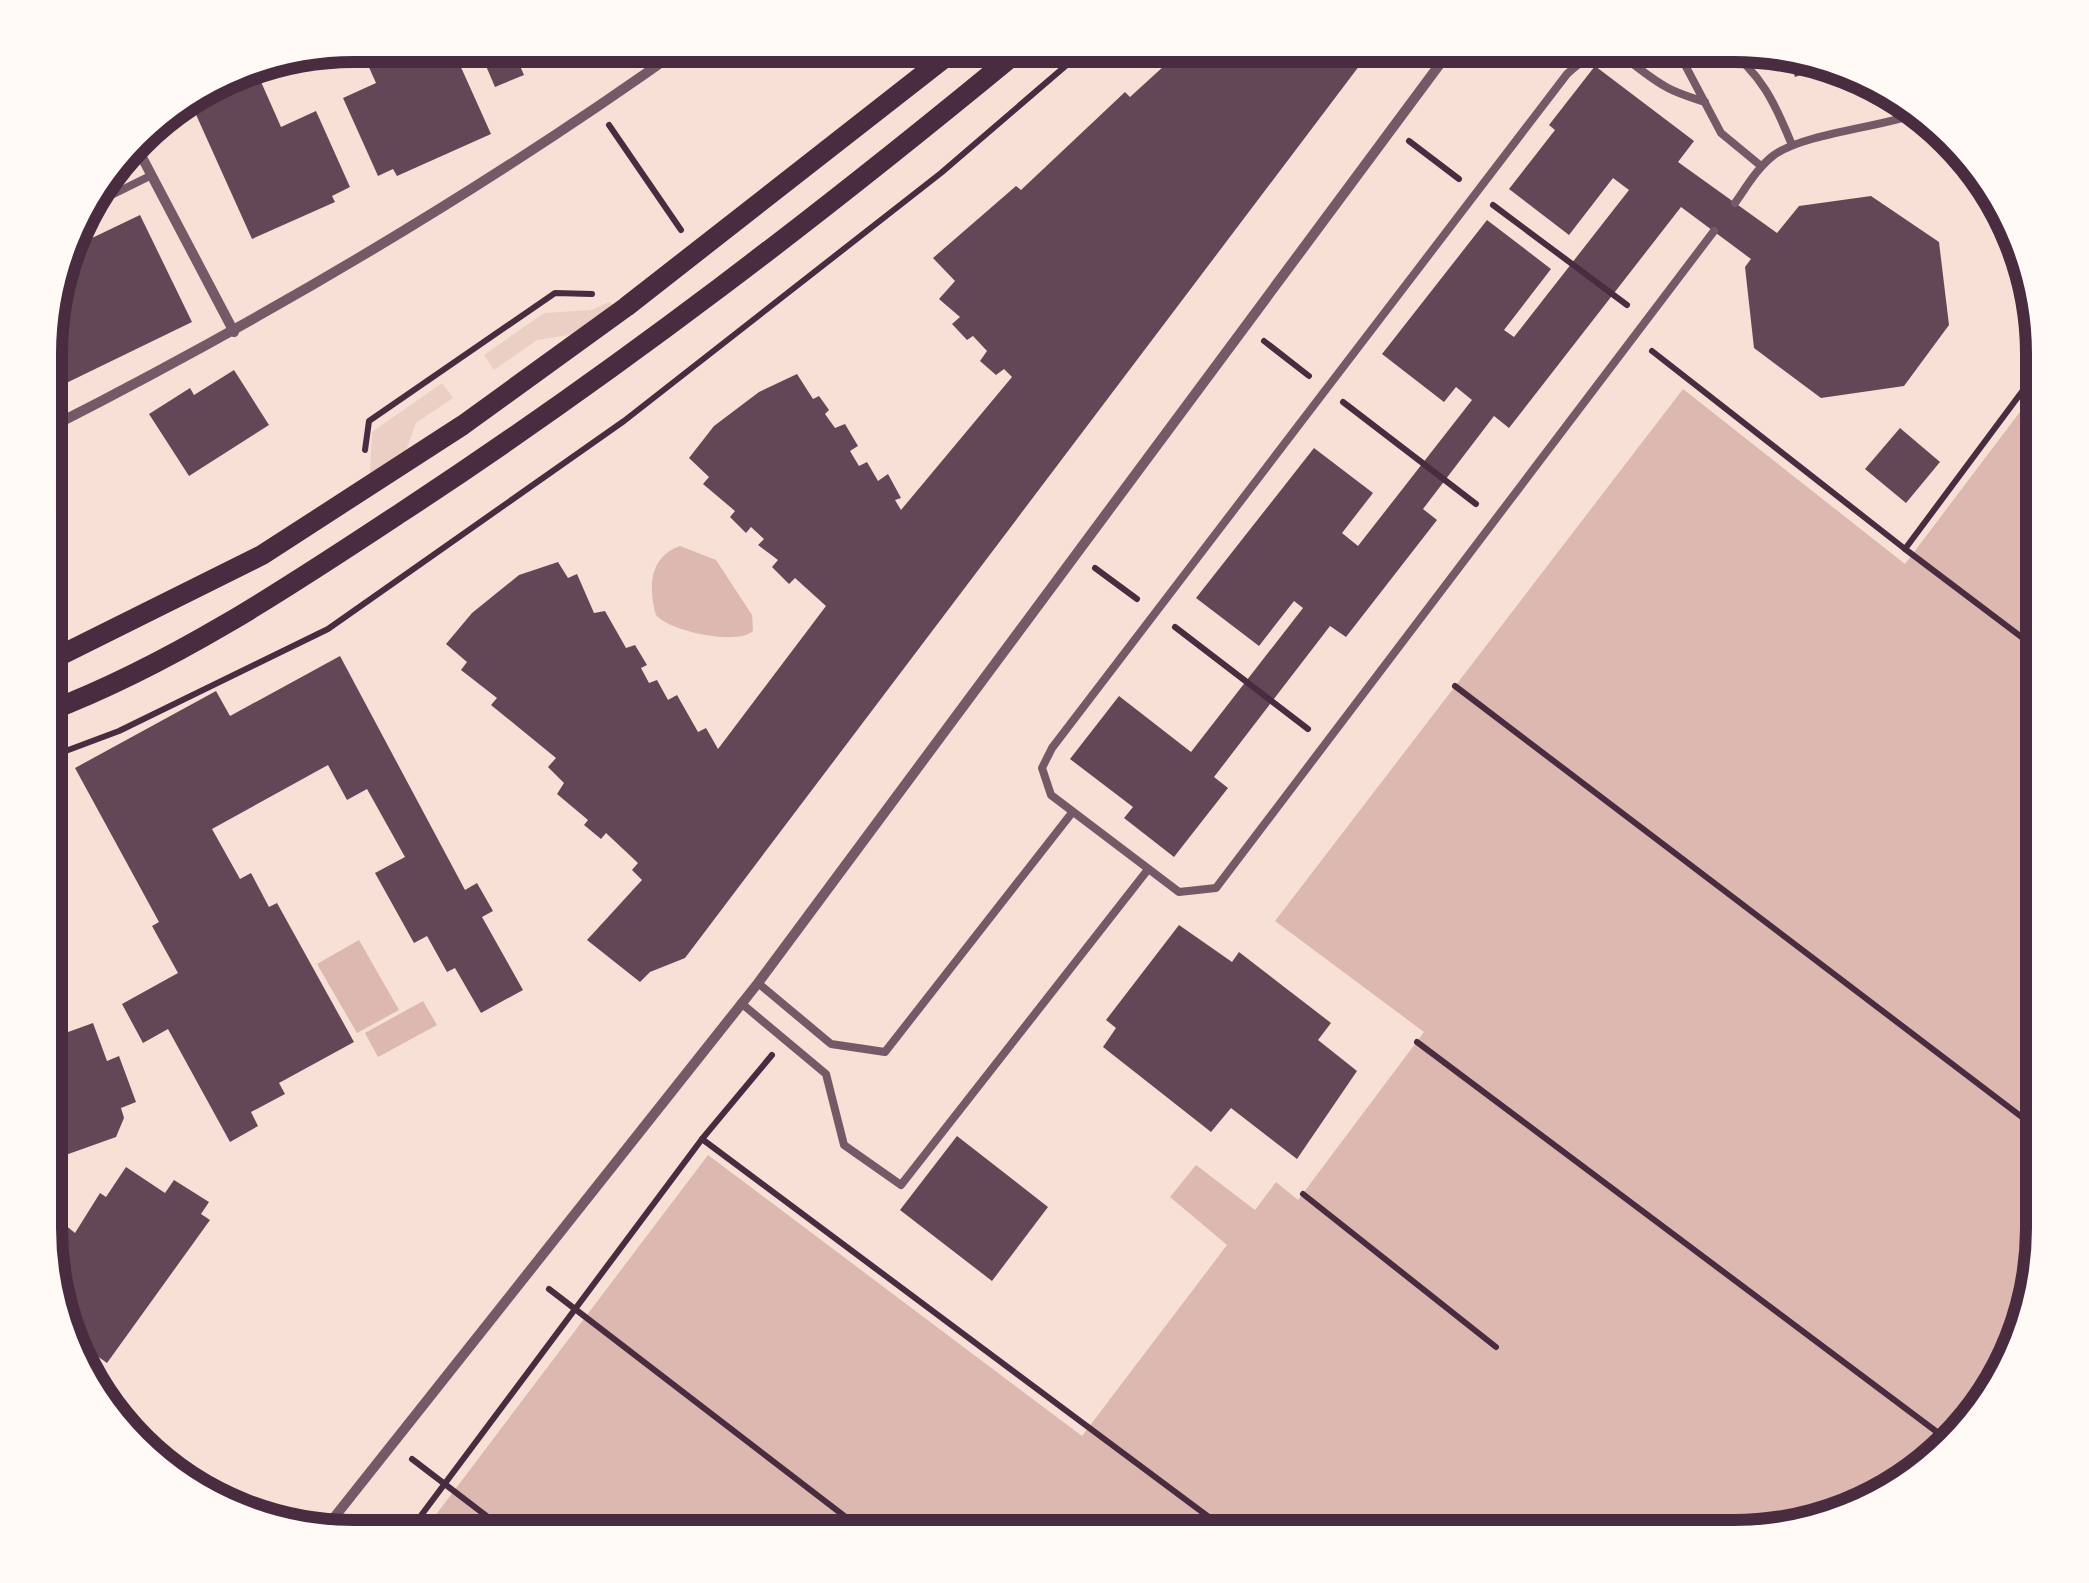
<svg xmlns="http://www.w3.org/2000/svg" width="2089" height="1583" font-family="'Public Sans',sans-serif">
  <rect width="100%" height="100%" fill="#f7e1d7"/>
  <g fill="#ebcfc5">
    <polygon points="609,302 615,306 576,334 537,340 494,370 484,355 544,313 591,310"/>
    <polygon points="442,383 453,398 416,423 406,451 370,474 372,432"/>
  </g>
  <g fill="#dcb8b0">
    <polygon points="2044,380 2043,1250 2020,1348 1968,1432 1871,1506 1735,1538 419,1537 708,1155 1082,1436 1227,1245 1170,1197 1196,1165 1255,1210 1276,1182 1298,1200 1424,1032 1275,921 1683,389 1905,564"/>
    <path d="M680,546l36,14 36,55 1,16c-17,15 -84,0 -97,-16 -8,-28 -7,-58 24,-69z"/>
    <polygon points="359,940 399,1010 357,1033 317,964"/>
    <polygon points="423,1001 437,1025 378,1057 365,1033"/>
  </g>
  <g fill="#644757">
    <polygon points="359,45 451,45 491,134 397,176 393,169 378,176 343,98 376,83"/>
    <polygon points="477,45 511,45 524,75 495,87"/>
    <polygon points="1187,45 1375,45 685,958 650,972 640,982 587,940 642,880 632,870 638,863 606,833 601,839 584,825 588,820 557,794 564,783 548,767 556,758 491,705 497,698 461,670 467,662 446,644 472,613 519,575 558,562 568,578 577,574 594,613 605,611 626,648 635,645 647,665 641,668 649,683 657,680 668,700 677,695 698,732 706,728 718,749 826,606 795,578 789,584 772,567 778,560 758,545 764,539 751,527 746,533 730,517 735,511 703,484 709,477 689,458 714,426 759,392 797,374 813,399 819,396 829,410 825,414 835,428 845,424 858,446 850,451 859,466 867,462 878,481 888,474 901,498 895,500 901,510 1012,377 1004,369 996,375 980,361 987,351 973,336 967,340 952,324 960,317 939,299 955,281 933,258 1016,186 1021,190 1125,92 1130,97"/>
    <polygon points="1786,53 1802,57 1832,64 1795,77"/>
    <polygon points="266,60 271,69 258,75 281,127 316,111 350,187 332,196 335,202 252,239 189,99 254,62"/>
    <polygon points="1595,66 1694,141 1678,162 1777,233 1799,206 1871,196 1939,242 1949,325 1904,386 1821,398 1754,348 1745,267 1751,259 1681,207 1509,428 1494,416 1423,509 1437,520 1346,637 1330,626 1214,777 1228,788 1174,857 1124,818 1133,807 1070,759 1119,696 1191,752 1303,608 1294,601 1259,646 1196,598 1314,448 1373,493 1342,533 1358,546 1472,400 1456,387 1444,402 1382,354 1487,220 1551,269 1504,330 1514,337 1629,190 1613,178 1569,235 1509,189 1555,130 1549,125"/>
    <polygon points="140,215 192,322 58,387 48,366 48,313 69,249"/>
    <polygon points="234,370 269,425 189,476 149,414 190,388 194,395"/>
    <polygon points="1900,428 1940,462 1906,503 1865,469"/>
    <polygon points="340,656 465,890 477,883 493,911 482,917 523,990 481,1013 455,968 447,972 427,936 414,943 375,873 405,857 367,789 347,800 328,765 212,829 240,879 251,873 269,907 277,903 354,1042 279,1083 285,1094 251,1112 258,1126 230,1142 168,1029 143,1043 122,1004 178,973 152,926 159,922 75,768 216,691 230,716"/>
    <polygon points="46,918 59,966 46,968"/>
    <polygon points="1179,925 1232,962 1239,952 1331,1023 1318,1040 1357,1071 1297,1159 1231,1108 1211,1132 1103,1047 1116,1028 1106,1020"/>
    <polygon points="93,1023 107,1061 119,1056 136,1102 121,1108 124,1118 116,1137 46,1162 46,1040"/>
    <polygon points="957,1136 1048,1207 992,1281 900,1210"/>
    <polygon points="126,1167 165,1193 174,1180 209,1202 201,1214 210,1220 107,1363 76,1341 72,1347 46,1250 64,1224 75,1233 100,1193 106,1197"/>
  </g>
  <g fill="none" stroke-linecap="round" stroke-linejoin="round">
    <g stroke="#4a2c40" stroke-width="6">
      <polyline points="609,125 681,230"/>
      <polyline points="1409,141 1459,179"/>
      <polyline points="1493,205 1627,305"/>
      <polyline points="1264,341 1309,376"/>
      <polyline points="1652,351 1905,549 2044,362"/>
      <polyline points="2031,379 2044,389"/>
      <polyline points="1343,402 1476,504"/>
      <polyline points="365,450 369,421 555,293 592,294"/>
      <polyline points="1905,549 2044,654"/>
      <polyline points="1095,568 1137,599"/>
      <polyline points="1175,627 1308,729"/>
      <polyline points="1455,686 2043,1133"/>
      <polyline points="47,758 119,731 328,629 624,421 941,173 1090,45"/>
      <polyline points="1417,1042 1953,1444"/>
      <polyline points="702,1139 1237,1538"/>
      <polyline points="1303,1194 1496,1347"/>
      <polyline points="549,1289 873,1538"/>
      <polyline points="412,1459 514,1537"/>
      <polyline points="405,1537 702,1139 772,1055"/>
    </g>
    <g stroke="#755966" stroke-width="8">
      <polyline points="1675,46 1721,133 1761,166"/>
      <path d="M1724,46c37,27 51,57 68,99"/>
      <path d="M1705,102c-12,-4 -26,-8 -37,-14 -42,-22 -53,-59 -101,-14l-515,674 -10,20 9,27 128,97 37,-4 498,-657"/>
      <path d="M1735,203c12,-17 23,-36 39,-48 31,-22 109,-28 149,-43"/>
      <polyline points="83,209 152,175"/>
      <polyline points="758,983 831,1044 885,1052 1071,814"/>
      <polyline points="741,1003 826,1074 844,1145 901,1185 1146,872"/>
    </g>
    <g stroke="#755966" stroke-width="10">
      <polyline points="134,142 234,332"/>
      <path d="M47,429c222,-113 436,-239 639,-384"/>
      <polyline points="321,1534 758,983 1454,45"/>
    </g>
    <g stroke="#4a2c40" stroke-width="20">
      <polyline points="47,662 262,555 463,425 626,307 961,45"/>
      <path d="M47,712c126,-48 243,-126 355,-200 218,-143 423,-301 624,-467"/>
    </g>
  </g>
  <path d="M0 0H2089V1583H0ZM354 62H1734A292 292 0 0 1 2026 354V1228A292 292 0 0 1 1734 1520H354A292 292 0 0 1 62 1228V354A292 292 0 0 1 354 62Z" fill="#fffaf5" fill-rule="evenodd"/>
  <path fill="none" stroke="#4a2c40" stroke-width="12" d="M354 62H1734A292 292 0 0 1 2026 354V1228A292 292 0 0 1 1734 1520H354A292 292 0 0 1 62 1228V354A292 292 0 0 1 354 62Z"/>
</svg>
